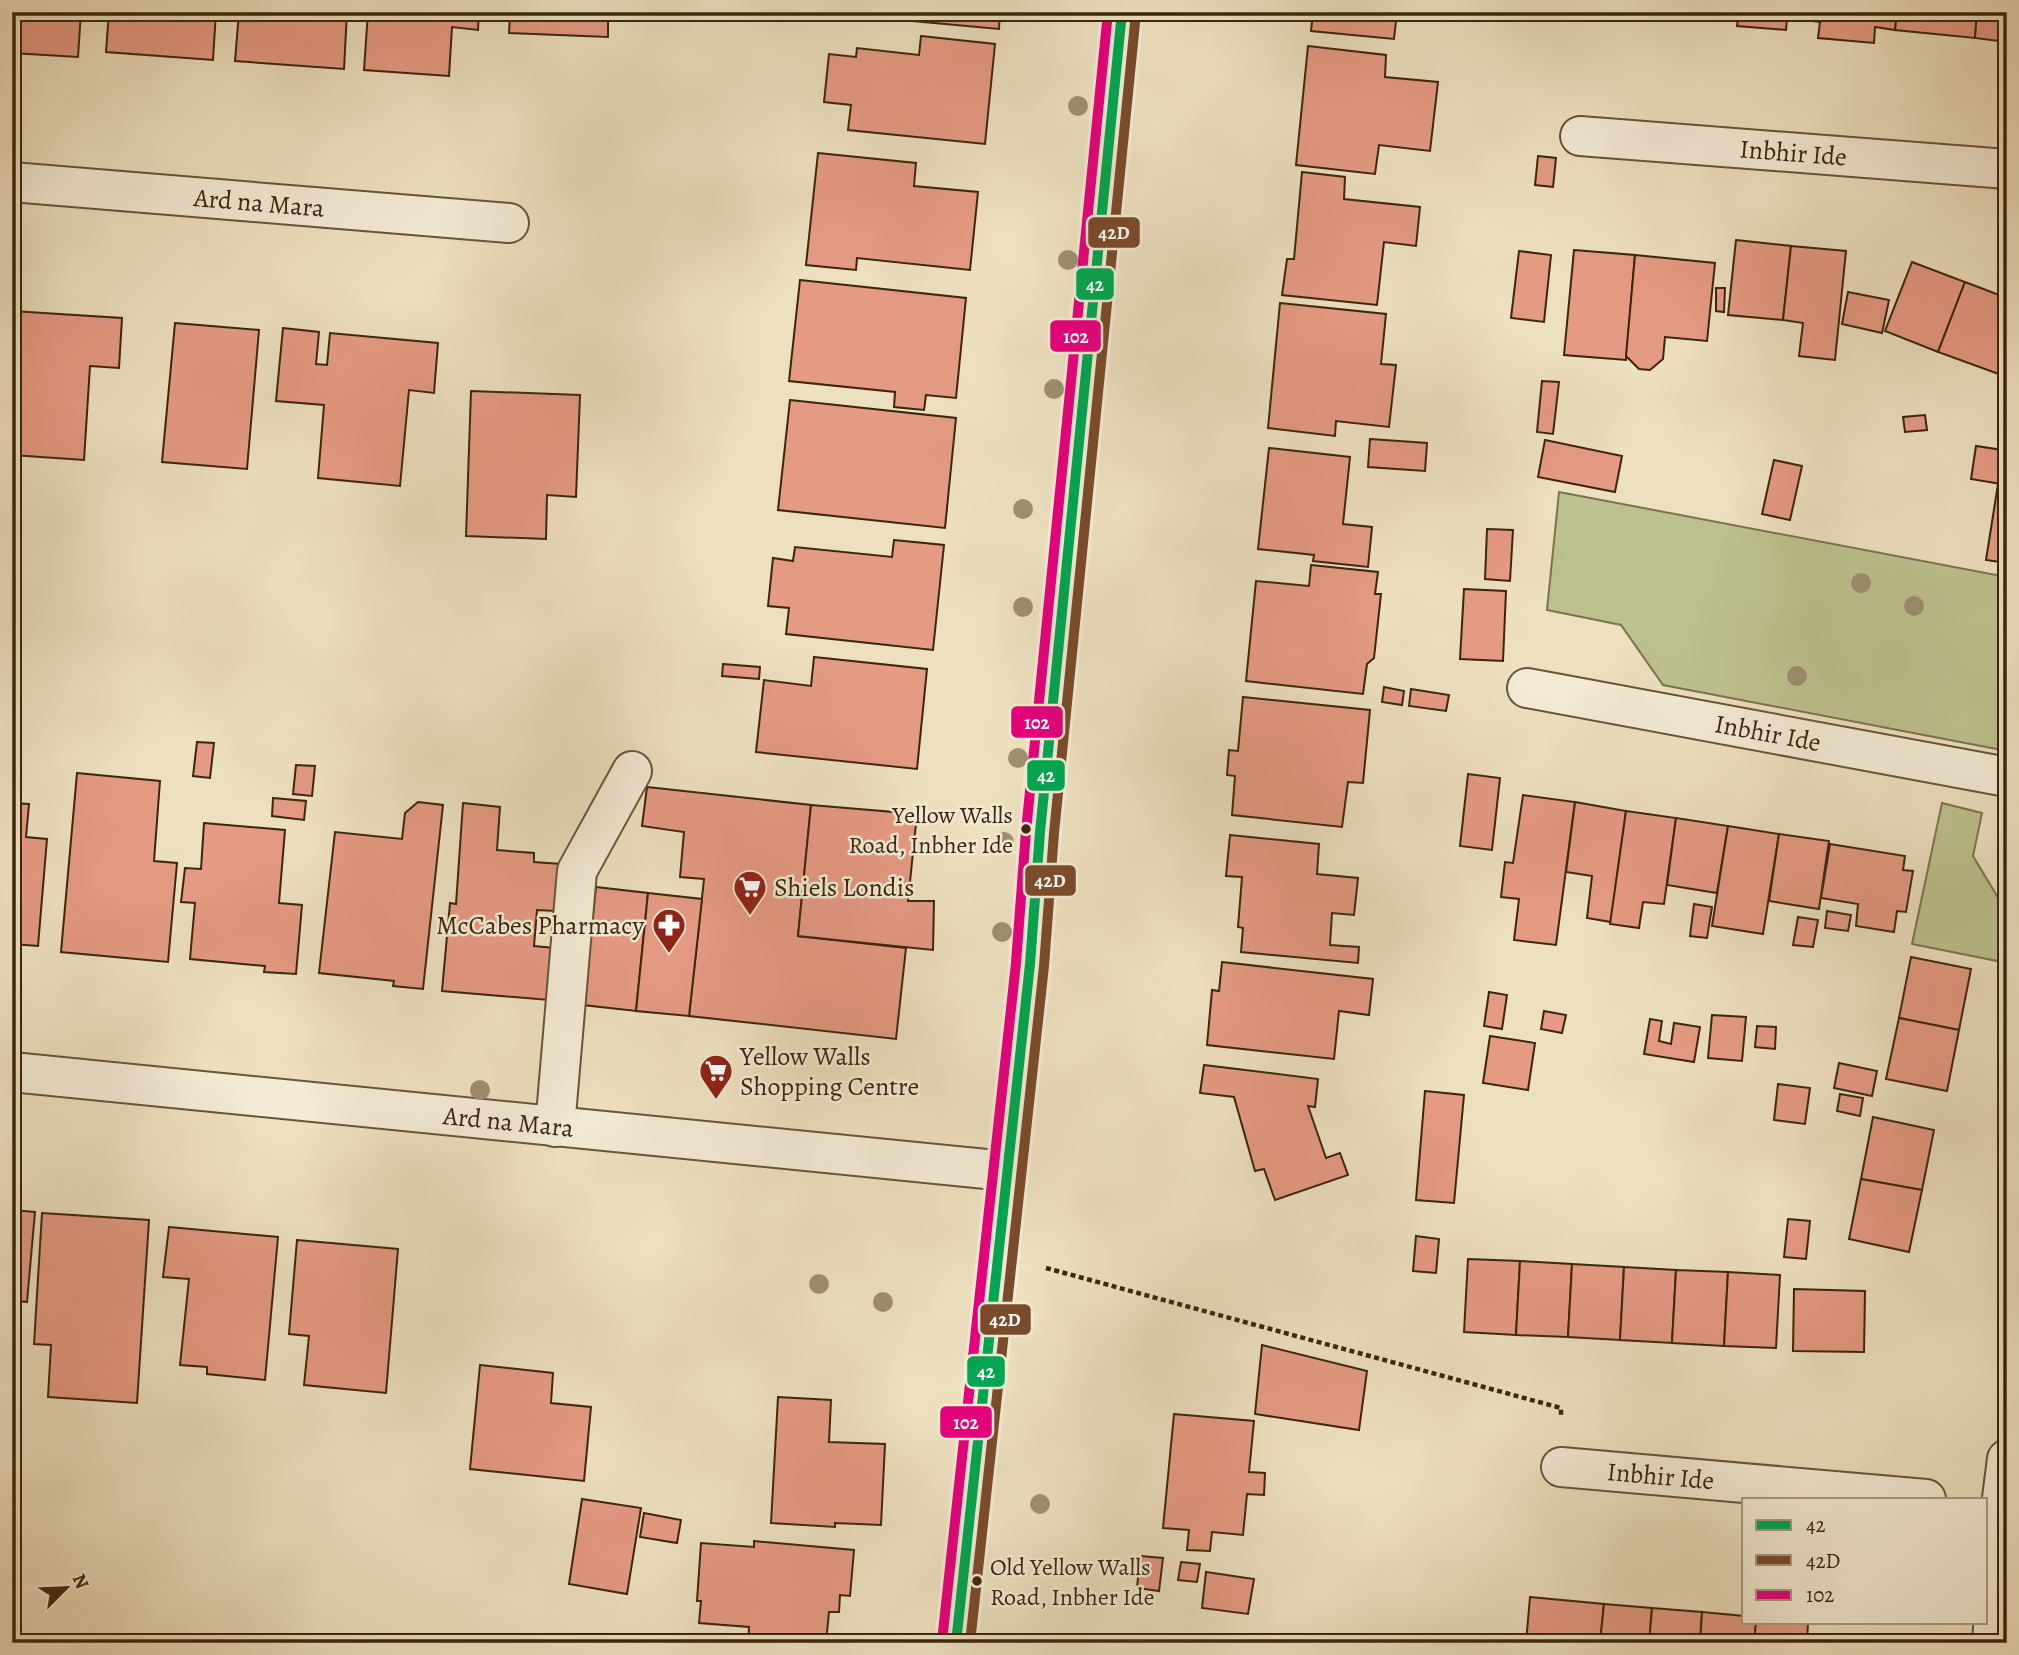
<svg xmlns="http://www.w3.org/2000/svg" width="2019" height="1655" font-family="Alegreya,serif">
  <rect width="100%" height="100%" fill="#ede0bf"/>
  <filter id="stains"><feTurbulence type="fractalNoise" baseFrequency=".00286" numOctaves="4"/><feColorMatrix values="0 0 0 0 .2 0 0 0 0 .09 0 0 0 0 .02 0 0 0 .5 -.17"/></filter>
  <radialGradient id="worn" r=".72"><stop offset=".6" stop-color="#630" stop-opacity="0"/><stop offset="1" stop-color="#630" stop-opacity=".3"/></radialGradient>
  <g fill="#bdc18f" stroke="#7c734e" stroke-width="2">
    <polygon points="1559,492 2007,577 2007,751 1663,685 1621,625 1547,610"/>
    <polygon points="1942,803 1982,813 1973,856 2006,911 2002,929 2007,931 2007,963 1912,944"/>
  </g>
  <g fill="#e59a84" stroke="#3b250e" stroke-width="2">
    <polygon points="12,12 81,12 78,57 12,53"/>
    <polygon points="109,12 216,12 213,60 106,52"/>
    <polygon points="239,12 347,12 344,69 235,61"/>
    <polygon points="368,12 479,12 478,30 452,27 449,76 364,70"/>
    <polygon points="510,12 608,12 608,37 509,33"/>
    <polygon points="859,12 1000,12 999,29 858,16"/>
    <polygon points="1313,12 1397,12 1394,39 1311,31"/>
    <polygon points="1580,12 1629,12 1628,17"/>
    <polygon points="1739,12 1813,12 1812,21 1787,19 1786,30 1737,26"/>
    <polygon points="1813,12 1897,12 1895,30 1875,27 1874,43 1818,38 1820,22 1812,21"/>
    <polygon points="1897,12 1977,12 1975,38 1895,30"/>
    <polygon points="1977,12 2007,12 2007,42 1975,38"/>
    <polygon points="921,36 995,44 985,144 848,130 851,105 824,102 829,54 856,57 857,48 919,55"/>
    <polygon points="1308,46 1386,55 1385,77 1438,82 1430,151 1379,145 1375,174 1296,165"/>
    <polygon points="818,153 916,163 914,186 978,192 970,270 857,258 856,270 806,265"/>
    <polygon points="1538,156 1556,158 1553,187 1535,185"/>
    <polygon points="1302,172 1345,177 1344,199 1420,207 1416,246 1384,242 1377,305 1282,295 1287,259 1294,259"/>
    <polygon points="1736,240 1791,246 1783,320 1728,315"/>
    <polygon points="1791,246 1846,251 1835,360 1799,356 1803,323 1783,320"/>
    <polygon points="1574,250 1635,255 1626,360 1564,355"/>
    <polygon points="1519,251 1551,255 1544,322 1511,318"/>
    <polygon points="1635,255 1715,263 1707,341 1665,337 1663,359 1650,370 1639,369 1626,356"/>
    <polygon points="1912,262 1965,282 1938,352 1885,331"/>
    <polygon points="800,280 966,298 956,398 926,395 924,410 894,407 895,392 789,381"/>
    <polygon points="1965,282 2007,298 2007,339 2003,350 2007,352 2007,377 1938,352"/>
    <polygon points="1716,288 1725,288 1724,312 1716,311"/>
    <polygon points="1848,292 1889,300 1882,333 1842,324"/>
    <polygon points="1280,303 1386,314 1381,364 1396,365 1389,427 1336,421 1335,436 1268,428"/>
    <polygon points="12,311 122,318 119,368 90,366 84,460 12,455"/>
    <polygon points="175,323 259,330 247,469 162,462"/>
    <polygon points="283,328 319,332 316,364 327,365 330,333 438,343 434,393 409,390 400,486 318,478 324,405 276,401"/>
    <polygon points="1542,381 1559,382 1553,434 1537,432"/>
    <polygon points="471,391 580,395 576,497 547,495 546,539 466,536"/>
    <polygon points="790,400 956,418 945,528 778,510"/>
    <polygon points="1925,415 1927,430 1905,432 1903,417"/>
    <polygon points="2007,426 2007,485 1971,479 1976,446 2003,450"/>
    <polygon points="1370,439 1427,443 1425,471 1368,467"/>
    <polygon points="1545,440 1622,456 1615,492 1538,477"/>
    <polygon points="1269,448 1350,457 1343,524 1372,527 1368,567 1313,561 1314,555 1258,549"/>
    <polygon points="1774,460 1802,466 1790,520 1762,514"/>
    <polygon points="1998,484 2007,485 2007,563 1986,560"/>
    <polygon points="1487,529 1513,530 1510,581 1485,579"/>
    <polygon points="894,540 944,545 933,650 786,634 789,608 768,606 773,558 793,561 795,547 892,557"/>
    <polygon points="1311,565 1378,572 1375,594 1381,594 1374,658 1367,664 1363,694 1246,681 1256,581 1309,586"/>
    <polygon points="1464,589 1506,591 1503,661 1460,659"/>
    <polygon points="814,657 927,669 917,769 756,752 764,680 811,686"/>
    <polygon points="723,664 760,667 759,679 722,676"/>
    <polygon points="1384,687 1404,691 1402,705 1382,702"/>
    <polygon points="1411,689 1449,695 1446,711 1409,706"/>
    <polygon points="1243,697 1370,710 1363,783 1348,782 1342,827 1232,815 1235,776 1227,775 1229,750 1238,751"/>
    <polygon points="197,742 214,743 210,778 193,776"/>
    <polygon points="296,765 315,766 312,796 293,794"/>
    <polygon points="77,773 160,781 154,861 177,863 168,962 61,952"/>
    <polygon points="1468,774 1500,778 1492,850 1460,846"/>
    <polygon points="647,787 811,805 798,936 906,948 896,1039 689,1016 704,879 680,877 684,832 642,826"/>
    <polygon points="1523,795 1575,802 1556,945 1514,940 1519,899 1501,897 1505,862 1513,863"/>
    <polygon points="273,798 306,801 304,820 272,816"/>
    <polygon points="418,802 443,805 423,989 393,986 394,981 319,973 335,832 402,839 405,813"/>
    <polygon points="1575,802 1626,811 1611,922 1587,918 1592,876 1566,872"/>
    <polygon points="12,803 29,804 26,837 47,839 38,946 12,944"/>
    <polygon points="463,803 500,807 497,850 534,853 534,862 561,864 557,911 537,910 534,946 554,948 549,1000 442,991 450,903 456,904"/>
    <polygon points="811,805 917,814 908,901 934,901 933,950 798,936"/>
    <polygon points="1626,811 1676,818 1664,904 1643,902 1639,928 1610,924"/>
    <polygon points="1676,818 1728,826 1717,893 1667,885"/>
    <polygon points="204,823 285,830 279,903 302,905 296,974 264,972 265,966 190,959 195,903 181,902 185,868 201,869"/>
    <polygon points="1728,826 1779,834 1763,934 1712,926"/>
    <polygon points="1779,834 1829,841 1819,909 1769,901"/>
    <polygon points="1230,835 1319,844 1317,874 1358,878 1354,915 1332,913 1330,945 1359,947 1358,963 1241,952 1243,928 1238,927 1242,877 1226,876"/>
    <polygon points="1830,844 1905,856 1903,870 1913,871 1906,912 1897,911 1894,932 1856,926 1858,904 1821,898"/>
    <polygon points="596,887 648,893 636,1011 583,1005"/>
    <polygon points="648,893 702,899 689,1016 636,1011"/>
    <polygon points="1694,904 1712,907 1707,938 1690,936"/>
    <polygon points="1827,911 1851,915 1848,931 1825,928"/>
    <polygon points="1798,917 1818,920 1813,947 1793,945"/>
    <polygon points="1911,957 1971,969 1959,1030 1899,1018"/>
    <polygon points="1222,962 1373,979 1369,1015 1339,1011 1334,1059 1207,1045 1212,990 1219,991"/>
    <polygon points="1489,992 1507,995 1502,1029 1484,1026"/>
    <polygon points="1544,1011 1566,1015 1562,1033 1541,1029"/>
    <polygon points="1712,1015 1746,1017 1742,1061 1708,1058"/>
    <polygon points="1899,1018 1959,1030 1947,1091 1886,1079"/>
    <polygon points="1650,1019 1662,1021 1659,1041 1671,1044 1674,1023 1700,1027 1694,1062 1644,1054"/>
    <polygon points="1757,1026 1776,1027 1775,1049 1755,1047"/>
    <polygon points="1490,1036 1535,1043 1528,1090 1483,1083"/>
    <polygon points="1839,1063 1877,1071 1872,1096 1834,1088"/>
    <polygon points="1204,1065 1318,1079 1315,1107 1308,1106 1326,1158 1340,1153 1348,1175 1275,1200 1264,1169 1255,1171 1234,1097 1200,1093"/>
    <polygon points="1778,1084 1810,1088 1805,1124 1774,1120"/>
    <polygon points="1425,1091 1464,1095 1454,1203 1416,1200"/>
    <polygon points="1840,1094 1863,1098 1860,1116 1837,1111"/>
    <polygon points="1873,1117 1934,1130 1922,1190 1861,1179"/>
    <polygon points="1861,1179 1922,1190 1909,1252 1849,1239"/>
    <polygon points="12,1210 35,1212 27,1302 12,1300"/>
    <polygon points="42,1213 149,1220 137,1403 48,1397 51,1345 34,1344"/>
    <polygon points="1788,1219 1810,1221 1806,1259 1784,1257"/>
    <polygon points="169,1227 278,1237 265,1380 207,1374 207,1367 180,1365 189,1279 163,1277"/>
    <polygon points="1416,1236 1439,1239 1436,1273 1413,1271"/>
    <polygon points="297,1240 398,1249 386,1393 304,1385 309,1336 289,1334"/>
    <polygon points="1468,1259 1520,1261 1516,1335 1464,1332"/>
    <polygon points="1520,1261 1572,1264 1568,1337 1516,1335"/>
    <polygon points="1572,1264 1624,1267 1620,1340 1568,1337"/>
    <polygon points="1624,1267 1676,1270 1672,1343 1620,1340"/>
    <polygon points="1676,1270 1728,1272 1724,1346 1672,1343"/>
    <polygon points="1728,1272 1780,1275 1776,1348 1724,1346"/>
    <polygon points="1794,1289 1865,1291 1864,1352 1793,1351"/>
    <polygon points="1262,1345 1367,1371 1359,1430 1255,1414"/>
    <polygon points="480,1365 553,1373 551,1403 591,1407 584,1481 470,1469"/>
    <polygon points="778,1397 831,1400 829,1442 885,1444 881,1525 835,1523 835,1527 771,1523"/>
    <polygon points="1174,1414 1254,1421 1249,1472 1265,1473 1264,1495 1247,1494 1243,1535 1212,1532 1210,1551 1187,1550 1189,1530 1163,1528"/>
    <polygon points="582,1499 641,1508 627,1594 569,1584"/>
    <polygon points="644,1513 681,1520 677,1543 640,1537"/>
    <polygon points="754,1541 854,1550 850,1596 840,1595 839,1612 829,1612 826,1643 748,1643 749,1627 699,1623 701,1601 697,1601 701,1543 754,1547"/>
    <polygon points="1140,1556 1163,1558 1159,1591 1137,1588"/>
    <polygon points="1181,1562 1200,1564 1197,1582 1178,1580"/>
    <polygon points="1206,1572 1254,1579 1248,1614 1202,1608"/>
    <polygon points="1530,1597 1604,1604 1600,1643 1526,1643"/>
    <polygon points="1604,1604 1652,1608 1649,1643 1600,1643"/>
    <polygon points="1652,1608 1702,1612 1700,1643 1649,1643"/>
    <polygon points="1702,1612 1744,1616 1744,1622 1756,1622 1754,1643 1700,1643"/>
    <polygon points="1756,1622 1808,1622 1807,1643 1754,1643"/>
  </g>
  <g fill="none" stroke-linecap="round" stroke-linejoin="round">
    <defs>
      <g id="minor">
        <path id="s1" d="M1580,136l427,33"/>
        <path id="s2" d="M12,182l497,41"/>
        <path id="s3" d="M1527,688l480,89"/>
        <path id="s4" d="M12,1072l994,99"/>
        <polyline points="555,1127 577,871 632,771"/>
        <path id="s5" d="M1561,1467l365,32"/>
        <polyline points="956,1643 1030,964 1040,832 1122,12"/>
        <polyline points="1992,1643 2001,1506 2007,1459"/>
      </g>
    </defs>
    <use href="#minor" stroke="#68543a" stroke-width="42"/>
    <polyline stroke="#3b250e" stroke-width="4.5" stroke-dasharray="5 3.5" stroke-linecap="butt" points="1046,1268 1561,1408 1561,1418"/>
    <use href="#minor" stroke="#f3ebd5" stroke-width="38"/>
    <defs>
      <polyline id="bus-1" points="956,1643 1030,964 1040,832 1122,12"/>
      <polyline id="bus-2" points="970,1643 1044,966 1054,833 1136,13"/>
      <polyline id="bus-3" points="942,1641 1016,963 1026,831 1108,12"/>
    </defs>
    <use href="#bus-1" stroke="#f3ebd5" stroke-width="16"/>
    <use href="#bus-2" stroke="#f3ebd5" stroke-width="16"/>
    <use href="#bus-3" stroke="#f3ebd5" stroke-width="16"/>
    <use href="#bus-1" stroke="#00a651" stroke-width="10"/>
    <use href="#bus-2" stroke="#7a4b2a" stroke-width="10"/>
    <use href="#bus-3" stroke="#e5007d" stroke-width="10"/>
  </g>
  <g fill="#9d8f6f">
    <circle cx="1078" cy="106" r="10"/>
    <circle cx="1068" cy="260" r="10"/>
    <circle cx="1054" cy="389" r="10"/>
    <circle cx="1023" cy="509" r="10"/>
    <circle cx="1861" cy="583" r="10"/>
    <circle cx="1914" cy="606" r="10"/>
    <circle cx="1023" cy="607" r="10"/>
    <circle cx="1797" cy="676" r="10"/>
    <circle cx="1018" cy="758" r="10"/>
    <circle cx="1004" cy="842" r="10"/>
    <circle cx="1002" cy="932" r="10"/>
    <circle cx="480" cy="1090" r="10"/>
    <circle cx="819" cy="1284" r="10"/>
    <circle cx="883" cy="1302" r="10"/>
    <circle cx="1040" cy="1504" r="10"/>
  </g>
  <defs>
    <symbol id="supermarket-pin" viewBox="-11 -11 22 30"><path d="M0 17L-7.5 6A9.5 9.5 0 1 1 7.5 6Z" fill="#8f2418" stroke="#f3ebd5"/><path d="M-6-5.5h2.5l.6 2H6L4.5 2H-2.5L-4.4-4H-6ZM-1.5 3.2a1.3 1.3 0 1 0 .1 0ZM3 3.2a1.3 1.3 0 1 0 .1 0Z" fill="#fff"/></symbol>
    <symbol id="pharmacy-pin" viewBox="-11 -11 22 30"><path d="M0 17L-7.5 6A9.5 9.5 0 1 1 7.5 6Z" fill="#8f2418" stroke="#f3ebd5"/><path d="M-2-6h4v4h4v4h-4v4h-4v-4h-4v-4h4Z" fill="#fff"/></symbol>
  </defs>
  <g fill-rule="evenodd">
    <use href="#supermarket-pin" x="731" y="868" width="38" height="52"/>
    <use href="#pharmacy-pin" x="650" y="906" width="38" height="52"/>
    <use href="#supermarket-pin" x="697" y="1052" width="38" height="52"/>
  </g>
  <g fill="#3b250e" stroke="#f3ebd5" stroke-width="2.5">
    <circle cx="1026" cy="829" r="6"/>
    <circle cx="977" cy="1581" r="6"/>
  </g>
  <g text-anchor="middle" dominant-baseline="central" stroke-width="5" stroke-linejoin="round" paint-order="stroke">
    <g font-size="24" fill="#3b250e" stroke="#f3ebd5" text-anchor="end">
      <text x="1013" y="815">Yellow Walls<tspan x="1013" dy="30">Road, Inbher Ide</tspan></text>
      <text x="990" y="1567" text-anchor="start">Old Yellow Walls<tspan x="990" dy="30">Road, Inbher Ide</tspan></text>
    </g>
    <g font-size="26" fill="#3b250e" stroke="#f3ebd5">
      <text stroke="none"><textPath href="#s1" startOffset="214">Inbhir Ide</textPath></text>
      <text stroke="none"><textPath href="#s2" startOffset="248">Ard na Mara</textPath></text>
      <text stroke="none"><textPath href="#s3" startOffset="245">Inbhir Ide</textPath></text>
      <text stroke="none"><textPath href="#s4" startOffset="499">Ard na Mara</textPath></text>
      <text stroke="none"><textPath href="#s5" startOffset="100">Inbhir Ide</textPath></text>
    </g>
    <g font-size="26" fill="#3b250e" stroke="#f3ebd5" text-anchor="start">
      <text x="774" y="887">Shiels Londis</text>
      <text x="644" y="925" text-anchor="end">McCabes Pharmacy</text>
      <text x="740" y="1056">Yellow Walls<tspan x="740" dy="30">Shopping Centre</tspan></text>
    </g>
  </g>
  <g stroke="#f3ebd5" stroke-width="2.5">
    <rect x="1087" y="216" width="54" height="33" rx="7" fill="#7a4b2a"/>
    <rect x="1075" y="267" width="40" height="34" rx="7" fill="#00a651"/>
    <rect x="1049" y="319" width="53" height="34" rx="7" fill="#e5007d"/>
    <rect x="1010" y="705" width="54" height="34" rx="7" fill="#e5007d"/>
    <rect x="1026" y="759" width="40" height="33" rx="7" fill="#00a651"/>
    <rect x="1024" y="864" width="53" height="33" rx="7" fill="#7a4b2a"/>
    <rect x="979" y="1303" width="53" height="33" rx="7" fill="#7a4b2a"/>
    <rect x="966" y="1355" width="40" height="33" rx="7" fill="#00a651"/>
    <rect x="939" y="1405" width="54" height="34" rx="7" fill="#e5007d"/>
  </g>
  <g font-size="19" text-anchor="middle" font-weight="bold" fill="#fff">
    <text x="1114" y="239">42D</text>
    <text x="1095" y="291">42</text>
    <text x="1076" y="343">102</text>
    <text x="1037" y="729">102</text>
    <text x="1046" y="782">42</text>
    <text x="1050" y="887">42D</text>
    <text x="1005" y="1326">42D</text>
    <text x="986" y="1378">42</text>
    <text x="966" y="1429">102</text>
  </g>
  <rect width="2019" height="1655" fill="none" stroke="#ede0bf" stroke-width="42"/>
  <rect x="14" y="14" width="1991" height="1627" fill="none" stroke="#3b250e" stroke-width="3.5"/>
  <rect x="21" y="21" width="1977" height="1613" fill="none" stroke="#3b250e" stroke-width="2"/>
  <rect x="1742" y="1498" width="245" height="126" fill="#f3ebd5" stroke="#a99c85" stroke-width="2"/>
  <rect x="1756" y="1520" width="35" height="10" fill="#00a651" stroke="#a99c85" stroke-width="2"/>
  <text x="1806" y="1532" font-size="21" fill="#3b250e">42</text>
  <rect x="1756" y="1555" width="35" height="10" fill="#7a4b2a" stroke="#a99c85" stroke-width="2"/>
  <text x="1806" y="1568" font-size="21" fill="#3b250e">42D</text>
  <rect x="1756" y="1590" width="35" height="10" fill="#e5007d" stroke="#a99c85" stroke-width="2"/>
  <text x="1806" y="1602" font-size="21" fill="#3b250e">102</text>
  <g transform="translate(66 1588) rotate(66)" stroke="#f3ebd5" stroke-width="5" paint-order="stroke">
  <path d="M0-5L12 26L0 18L-12 26Z" fill="#3b250e"/>
  <text y="-10" font-size="19" font-weight="bold" text-anchor="middle" fill="#3b250e">N</text>
  </g>
  <rect width="100%" height="100%" filter="url(#stains)"/>
  <rect width="100%" height="100%" fill="url(#worn)"/>
</svg>
